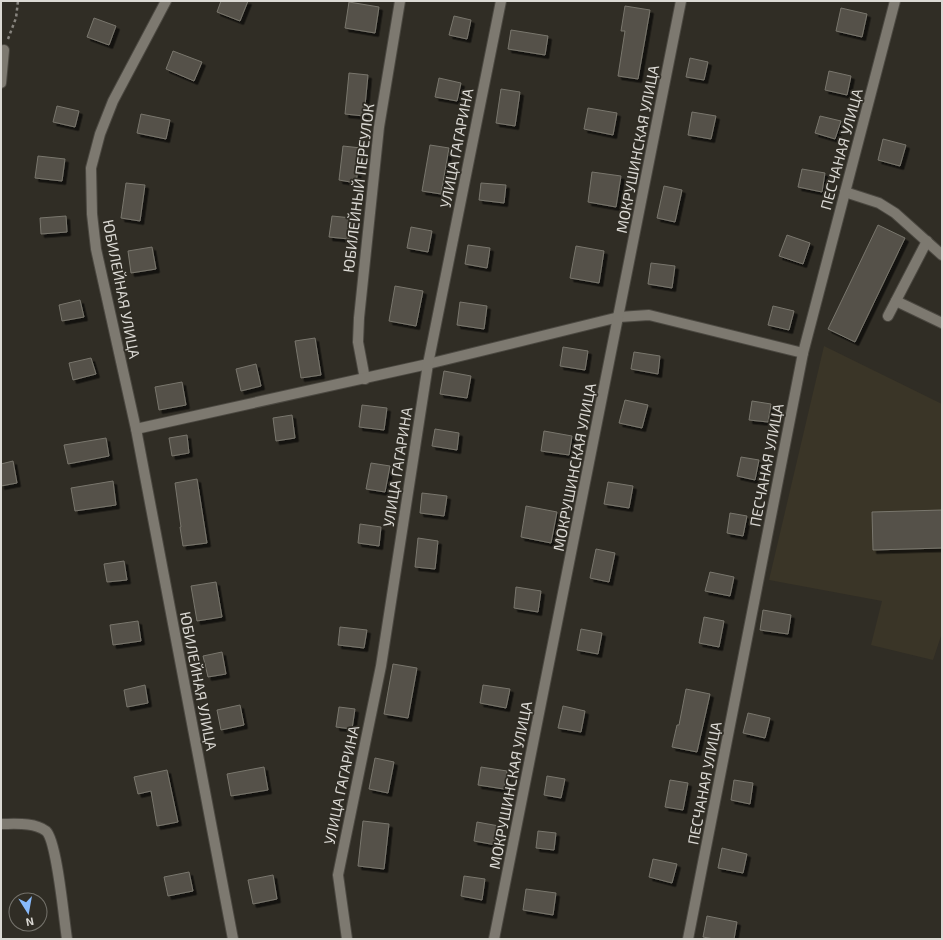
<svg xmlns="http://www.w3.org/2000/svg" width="943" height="940" font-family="'Exo 2',sans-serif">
  <defs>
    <filter id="shadow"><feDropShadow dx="3.5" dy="3.5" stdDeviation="0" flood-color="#0009"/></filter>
  </defs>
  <rect width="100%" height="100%" fill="#302d25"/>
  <polygon fill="#3a3527" points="824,346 942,404 942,468 941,472 942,473 942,633 933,660 871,645 882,601 769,580"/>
  <g fill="#545148" stroke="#79766d" filter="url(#shadow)">
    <polygon points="221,1 248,1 240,21 217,12"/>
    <polygon points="349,2 379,7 375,33 345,28"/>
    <polygon points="625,6 650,10 638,79 618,76 625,31 621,31"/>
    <polygon points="841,8 867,14 862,37 836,31"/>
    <polygon points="454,16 471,20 467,39 449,35"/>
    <polygon points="94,18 116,26 109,45 87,37"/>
    <polygon points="511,30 548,36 545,55 508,49"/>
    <polygon points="173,51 202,62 194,81 166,69"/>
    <polygon points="690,58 708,62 704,80 686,77"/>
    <polygon points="829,71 851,76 847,95 825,90"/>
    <polygon points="349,73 368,75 364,116 345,114"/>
    <polygon points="439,78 461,83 457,101 435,97"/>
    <polygon points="501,89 520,92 515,126 496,123"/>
    <polygon points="57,106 79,111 75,127 53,122"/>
    <polygon points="588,108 617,113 613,135 584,129"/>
    <polygon points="692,112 716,116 711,139 688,135"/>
    <polygon points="141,114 170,120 166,139 137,133"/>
    <polygon points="820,116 841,121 835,139 815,133"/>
    <polygon points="883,139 906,145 900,166 878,160"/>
    <polygon points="430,145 449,148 441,194 422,191"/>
    <polygon points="343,146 361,148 356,183 339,180"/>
    <polygon points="38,156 65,159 62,181 35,178"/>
    <polygon points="802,169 825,173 822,192 798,187"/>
    <polygon points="592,172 621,176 616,207 588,202"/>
    <polygon points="126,183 145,185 140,221 121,218"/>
    <polygon points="481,183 506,185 504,203 479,200"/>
    <polygon points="664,186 682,190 675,222 657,218"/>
    <polygon points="66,216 67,232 41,234 40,218"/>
    <polygon points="332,216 352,218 349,239 329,237"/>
    <polygon points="878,225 905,238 855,342 828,329"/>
    <polygon points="411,227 432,231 428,252 407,248"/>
    <polygon points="787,235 810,243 803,264 779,256"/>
    <polygon points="468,245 490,248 487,268 465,264"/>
    <polygon points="576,246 604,251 599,283 570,278"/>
    <polygon points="152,247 156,269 131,273 128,251"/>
    <polygon points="651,263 675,266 672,288 648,284"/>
    <polygon points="395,286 423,291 416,326 389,321"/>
    <polygon points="80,300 84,317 62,321 59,305"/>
    <polygon points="460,302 487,306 484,329 457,325"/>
    <polygon points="773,306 794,311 789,330 768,325"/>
    <polygon points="315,338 321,375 301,378 295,341"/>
    <polygon points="563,347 588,351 585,370 560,366"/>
    <polygon points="634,352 660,356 658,374 631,369"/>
    <polygon points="91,358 96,374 73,380 69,363"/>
    <polygon points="256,364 261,386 241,391 236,369"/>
    <polygon points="444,371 471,376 467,398 440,394"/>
    <polygon points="182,382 186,405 159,410 155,387"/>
    <polygon points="625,400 648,405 642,428 619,423"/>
    <polygon points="752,401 771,404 768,422 749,420"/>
    <polygon points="362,405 387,408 384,430 359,427"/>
    <polygon points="292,415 295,438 276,441 273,418"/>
    <polygon points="435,429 459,433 457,450 432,446"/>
    <polygon points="544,431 572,436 569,455 541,451"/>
    <polygon points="187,435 189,453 172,456 169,438"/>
    <polygon points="106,438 109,456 68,464 64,445"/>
    <polygon points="741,457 759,460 755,480 737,476"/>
    <polygon points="13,461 17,483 1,486 1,464"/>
    <polygon points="371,463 390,466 385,492 366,489"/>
    <polygon points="197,479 207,543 183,546 180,527 181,527 175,483"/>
    <polygon points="113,481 116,505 75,511 71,488"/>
    <polygon points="608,482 633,486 629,508 604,504"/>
    <polygon points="422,493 447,496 444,516 420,513"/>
    <polygon points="526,506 557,512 551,543 521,537"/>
    <polygon points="942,510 942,548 873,550 872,512"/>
    <polygon points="730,513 747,516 743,536 727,533"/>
    <polygon points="360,524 381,527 379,546 358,543"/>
    <polygon points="418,538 438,541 435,569 415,567"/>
    <polygon points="596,549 615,553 609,582 590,578"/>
    <polygon points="124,561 127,580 107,582 104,564"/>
    <polygon points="710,572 734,577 730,596 705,591"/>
    <polygon points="216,582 222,617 197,621 191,586"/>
    <polygon points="516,587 541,591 538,612 514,608"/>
    <polygon points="763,610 791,615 788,634 760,630"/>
    <polygon points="704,617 724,621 719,647 699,643"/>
    <polygon points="138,621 141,641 113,645 110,625"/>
    <polygon points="340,627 367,630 364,648 338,645"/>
    <polygon points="581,629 602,633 598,654 577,650"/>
    <polygon points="222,652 226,674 208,677 203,656"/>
    <polygon points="393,664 417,668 408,718 384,714"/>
    <polygon points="145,685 148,703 127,707 124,690"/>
    <polygon points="483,685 510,689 506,708 480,703"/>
    <polygon points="686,689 710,694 697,752 672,747 677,725 679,725"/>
    <polygon points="240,705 244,725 221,730 217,710"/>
    <polygon points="563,706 585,711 581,732 558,728"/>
    <polygon points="339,707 355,709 352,729 336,727"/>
    <polygon points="748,713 770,718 765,738 743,733"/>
    <polygon points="375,758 394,762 388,793 369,789"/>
    <polygon points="264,767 268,790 231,796 227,774"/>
    <polygon points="481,767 507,771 504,789 478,785"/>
    <polygon points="167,770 178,822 157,826 151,791 138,794 134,777"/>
    <polygon points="547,776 565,779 561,798 544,795"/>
    <polygon points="670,780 688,783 683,810 665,807"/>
    <polygon points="734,780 753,783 750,804 731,800"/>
    <polygon points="363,821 389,824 384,869 358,866"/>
    <polygon points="477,822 499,826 496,845 474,841"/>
    <polygon points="538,831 556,833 554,850 536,848"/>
    <polygon points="722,848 747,854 743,873 718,868"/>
    <polygon points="653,859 677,864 672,883 649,877"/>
    <polygon points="189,872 193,891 168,896 164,877"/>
    <polygon points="273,875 277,899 253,904 248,880"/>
    <polygon points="464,876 485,879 482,900 461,896"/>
    <polygon points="526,889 556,893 553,915 523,910"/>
    <polygon points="707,916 737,922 734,939 714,939 703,937"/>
  </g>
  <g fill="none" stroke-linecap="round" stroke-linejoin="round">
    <defs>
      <g id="minor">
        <polyline points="166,1 113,101 100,134 91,168 92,214 96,249 136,429 233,939"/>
        <polyline points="1,83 4,50"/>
        <polyline points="845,192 879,203 895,213 942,255"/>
        <polyline points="896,301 942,323"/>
        <polyline points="888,316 927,241"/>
        <polyline points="365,379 358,342 359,318 379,127 400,1"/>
        <polyline points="136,429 428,364 619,317 649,315 803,353"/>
        <path d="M1,824c14,0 33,-2 45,7 11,10 18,89 21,108"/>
        <polyline points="347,939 338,875 381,666 428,364 501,1"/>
        <polyline points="494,939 681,1"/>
        <polyline points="688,939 803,353 895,1"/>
      </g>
    </defs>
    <use href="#minor" stroke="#4b4841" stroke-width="12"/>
    <polyline stroke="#88857f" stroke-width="2.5" stroke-dasharray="3 3" stroke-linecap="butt" points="8,39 16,18 18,1"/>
    <use href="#minor" stroke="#7d7970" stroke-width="10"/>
  </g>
  <g text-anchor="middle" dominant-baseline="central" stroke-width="3.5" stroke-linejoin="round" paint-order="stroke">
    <g font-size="15" fill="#dbd9d4" stroke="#302d25">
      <text transform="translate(456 148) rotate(-79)">УЛИЦА ГАГАРИНА</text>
      <text transform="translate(637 149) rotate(-79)">МОКРУШИНСКАЯ УЛИЦА</text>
      <text transform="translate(841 149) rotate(-75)">ПЕСЧАНАЯ УЛИЦА</text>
      <text transform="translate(358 188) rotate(-83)">ЮБИЛЕЙНЫЙ ПЕРЕУЛОК</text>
      <text transform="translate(122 289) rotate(79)">ЮБИЛЕЙНАЯ УЛИЦА</text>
      <text transform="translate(766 465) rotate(-79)">ПЕСЧАНАЯ УЛИЦА</text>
      <text transform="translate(397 467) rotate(-81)">УЛИЦА ГАГАРИНА</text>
      <text transform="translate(574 467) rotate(-79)">МОКРУШИНСКАЯ УЛИЦА</text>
      <text transform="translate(199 681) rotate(79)">ЮБИЛЕЙНАЯ УЛИЦА</text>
      <text transform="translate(704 783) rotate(-79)">ПЕСЧАНАЯ УЛИЦА</text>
      <text transform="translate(341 785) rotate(-78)">УЛИЦА ГАГАРИНА</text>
      <text transform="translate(510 785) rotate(-79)">МОКРУШИНСКАЯ УЛИЦА</text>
    </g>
  </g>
  <rect width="943" height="940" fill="none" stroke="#dbd9d4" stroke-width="4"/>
  <g transform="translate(28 912) rotate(169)"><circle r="19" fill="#302d25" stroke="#74726b"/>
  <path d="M0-3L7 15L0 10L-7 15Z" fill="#88bafc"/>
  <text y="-6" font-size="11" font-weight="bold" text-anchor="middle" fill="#dbd9d4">N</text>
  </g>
</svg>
